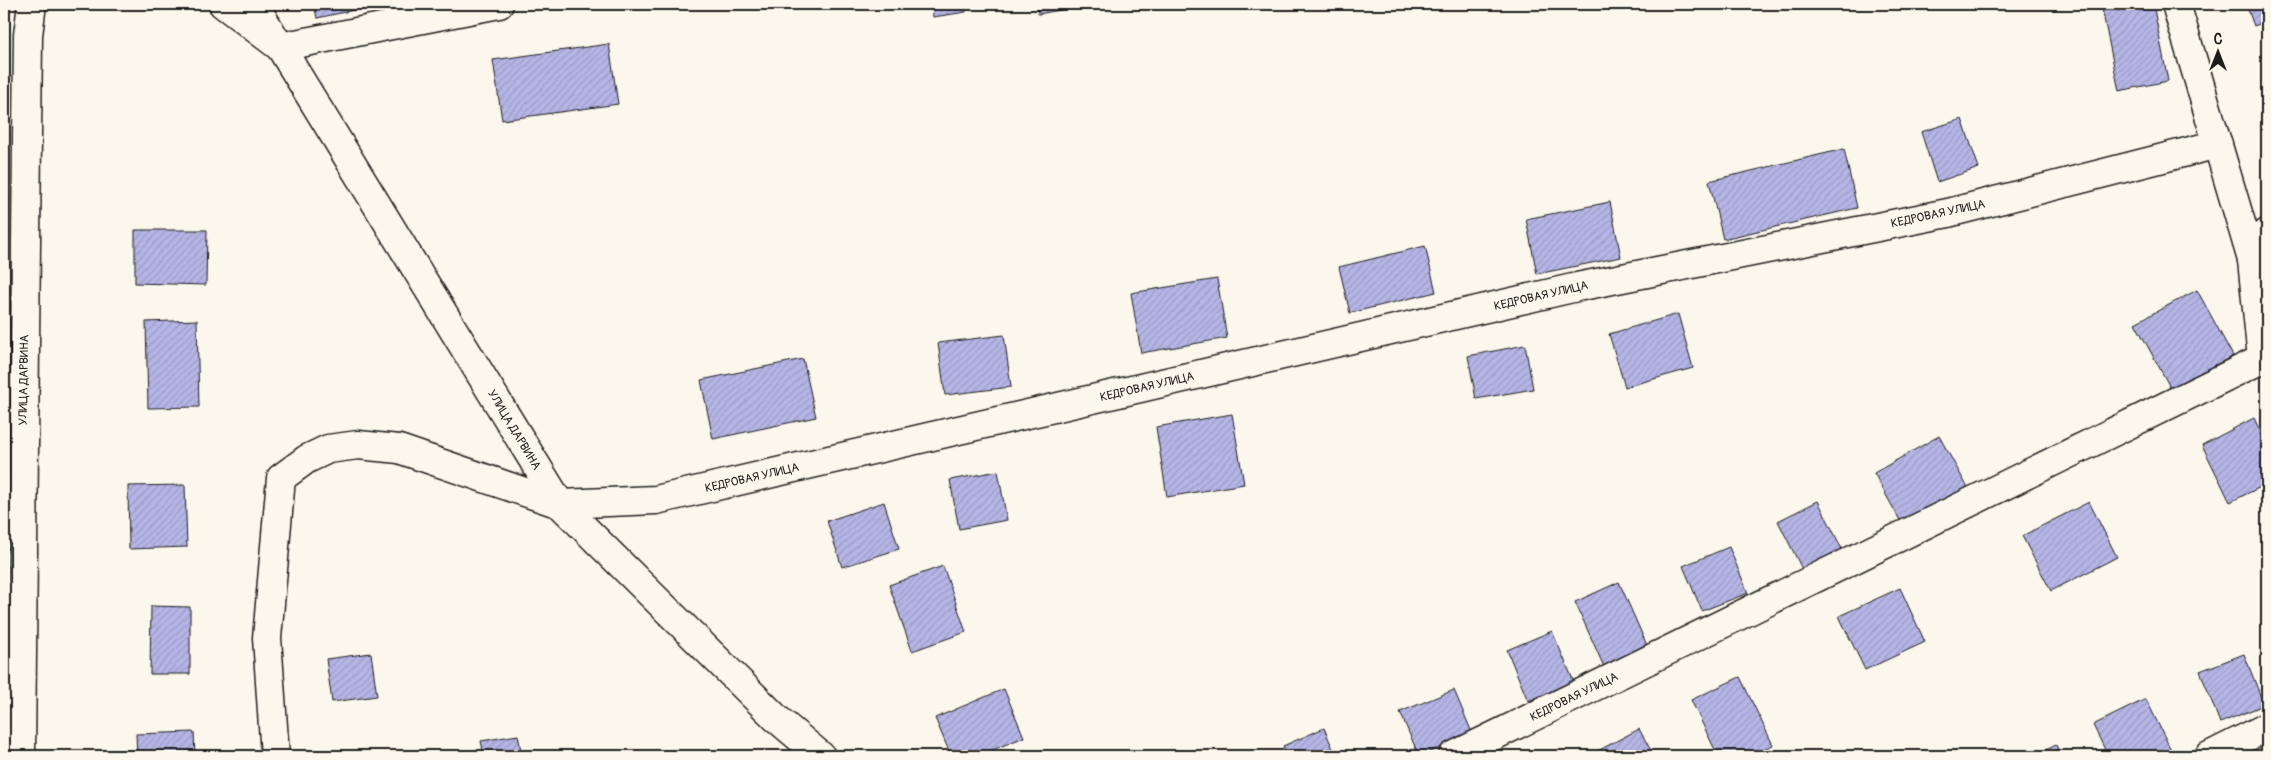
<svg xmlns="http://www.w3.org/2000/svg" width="2271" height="760" font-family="Pangolin,sans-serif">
  <defs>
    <pattern id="building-hatch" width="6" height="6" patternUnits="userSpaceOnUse" patternTransform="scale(1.25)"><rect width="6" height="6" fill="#b5b5e6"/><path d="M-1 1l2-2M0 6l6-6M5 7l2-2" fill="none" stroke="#9b9bc5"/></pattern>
  </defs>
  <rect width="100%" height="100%" fill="#fbf7ec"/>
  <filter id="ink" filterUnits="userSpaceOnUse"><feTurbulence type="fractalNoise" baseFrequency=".02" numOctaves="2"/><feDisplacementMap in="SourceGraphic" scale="10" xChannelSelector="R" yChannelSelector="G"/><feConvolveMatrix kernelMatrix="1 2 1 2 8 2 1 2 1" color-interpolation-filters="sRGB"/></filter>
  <g filter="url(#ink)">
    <g fill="url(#building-hatch)" stroke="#1c1c1c">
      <polygon points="314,4 382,4 317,18"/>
      <polygon points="932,4 965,4 966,12 933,17"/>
      <polygon points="1037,4 1094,4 1038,14"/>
      <polygon points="2101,4 2153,4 2168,81 2119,91"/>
      <polygon points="2246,4 2267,4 2267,21 2254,26"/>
      <polygon points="609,44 618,104 502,120 493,60"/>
      <polygon points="1962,119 1979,168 1937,182 1921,132"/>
      <polygon points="1844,149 1857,208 1723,239 1709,181"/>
      <polygon points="1610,202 1621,257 1537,274 1526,219"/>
      <polygon points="135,230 207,230 206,285 135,283"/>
      <polygon points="1425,246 1436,292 1350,313 1339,267"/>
      <polygon points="1217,279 1227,338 1141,353 1131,293"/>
      <polygon points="2197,290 2233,356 2171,389 2135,323"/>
      <polygon points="1678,314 1693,368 1625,387 1609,334"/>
      <polygon points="197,320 199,407 148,408 146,322"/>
      <polygon points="1004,335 1011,387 945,395 938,343"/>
      <polygon points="1525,345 1533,389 1476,399 1468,356"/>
      <polygon points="803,359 816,417 713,439 701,380"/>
      <polygon points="1232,414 1244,484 1167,497 1156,427"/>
      <polygon points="2254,418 2267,446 2267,484 2230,502 2202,445"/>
      <polygon points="1939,436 1968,488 1902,524 1874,473"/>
      <polygon points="998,471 1007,520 959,529 950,480"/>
      <polygon points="185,485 187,547 129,549 128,486"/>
      <polygon points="1818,501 1842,549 1802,569 1778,521"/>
      <polygon points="884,502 899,549 842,567 827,521"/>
      <polygon points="2089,502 2117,557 2051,591 2022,536"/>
      <polygon points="1729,547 1748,593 1702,611 1683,566"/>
      <polygon points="943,566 966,632 912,651 889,585"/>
      <polygon points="1619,582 1649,650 1605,669 1575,602"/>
      <polygon points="1900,588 1925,642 1865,670 1839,616"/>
      <polygon points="151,606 190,607 190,674 150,674"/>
      <polygon points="1552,631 1574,682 1528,701 1507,650"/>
      <polygon points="371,653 377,696 332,702 326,659"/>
      <polygon points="2244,654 2264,705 2220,723 2200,671"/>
      <polygon points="1740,677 1773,745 1749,756 1718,756 1691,700"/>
      <polygon points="1004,689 1024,737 978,756 951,756 935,718"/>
      <polygon points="1454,690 1473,735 1419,756 1400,712"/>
      <polygon points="2146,699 2172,752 2164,756 2108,756 2093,725"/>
      <polygon points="1324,728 1336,756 1287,756 1283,746"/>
      <polygon points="1639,729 1654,756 1590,756 1590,755"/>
      <polygon points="194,732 195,756 137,756 136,734"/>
      <polygon points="518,735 522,756 484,756 481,741"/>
      <polygon points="2056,745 2061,756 2034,756"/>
    </g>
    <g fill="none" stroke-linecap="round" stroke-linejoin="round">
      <defs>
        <g id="street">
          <polyline points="223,4 280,47 499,4"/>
          <polyline points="2252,260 2267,233"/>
          <polyline points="21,756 28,35 32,4"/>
          <polyline points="275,756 267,638 281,478 307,459 328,449 358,445 399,449 560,504 656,500 1577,287 1948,213 2218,144"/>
          <polyline points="1453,756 2262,359 2252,260 2176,4"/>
          <polyline points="2209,756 2267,727"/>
        </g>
        <polyline id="secondary" points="254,4 560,504 776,718 821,756"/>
      </defs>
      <use href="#street" stroke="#1c1c1c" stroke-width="31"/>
      <use href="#secondary" stroke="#1c1c1c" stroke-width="31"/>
      <use href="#street" stroke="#fbf7ec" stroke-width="28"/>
      <use href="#secondary" stroke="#fbf7ec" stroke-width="28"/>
    </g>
  </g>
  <g text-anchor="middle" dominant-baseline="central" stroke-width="5" stroke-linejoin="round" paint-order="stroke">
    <g font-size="12" fill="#1c1c1c" stroke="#fbf7ec">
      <text transform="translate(1938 214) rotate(-12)">КЕДРОВАЯ УЛИЦА</text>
      <text transform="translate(1541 296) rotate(-13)">КЕДРОВАЯ УЛИЦА</text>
      <text transform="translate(24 380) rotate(-89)">УЛИЦА ДАРВИНА</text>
      <text transform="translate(1147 387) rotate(-13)">КЕДРОВАЯ УЛИЦА</text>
      <text transform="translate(514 430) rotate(59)">УЛИЦА ДАРВИНА</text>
      <text transform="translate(752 478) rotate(-13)">КЕДРОВАЯ УЛИЦА</text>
      <text transform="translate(1574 697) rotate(-26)">КЕДРОВАЯ УЛИЦА</text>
    </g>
  </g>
  <rect width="2271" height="760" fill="none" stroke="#fbf7ec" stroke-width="20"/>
  <rect x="10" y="10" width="2251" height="740" fill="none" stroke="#1c1c1c" stroke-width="2" filter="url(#ink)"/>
  <g transform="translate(2218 52)" stroke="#fbf7ec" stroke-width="4" paint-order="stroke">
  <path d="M0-4L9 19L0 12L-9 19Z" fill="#1c1c1c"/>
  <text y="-8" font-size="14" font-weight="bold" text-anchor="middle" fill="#1c1c1c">С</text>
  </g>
</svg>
